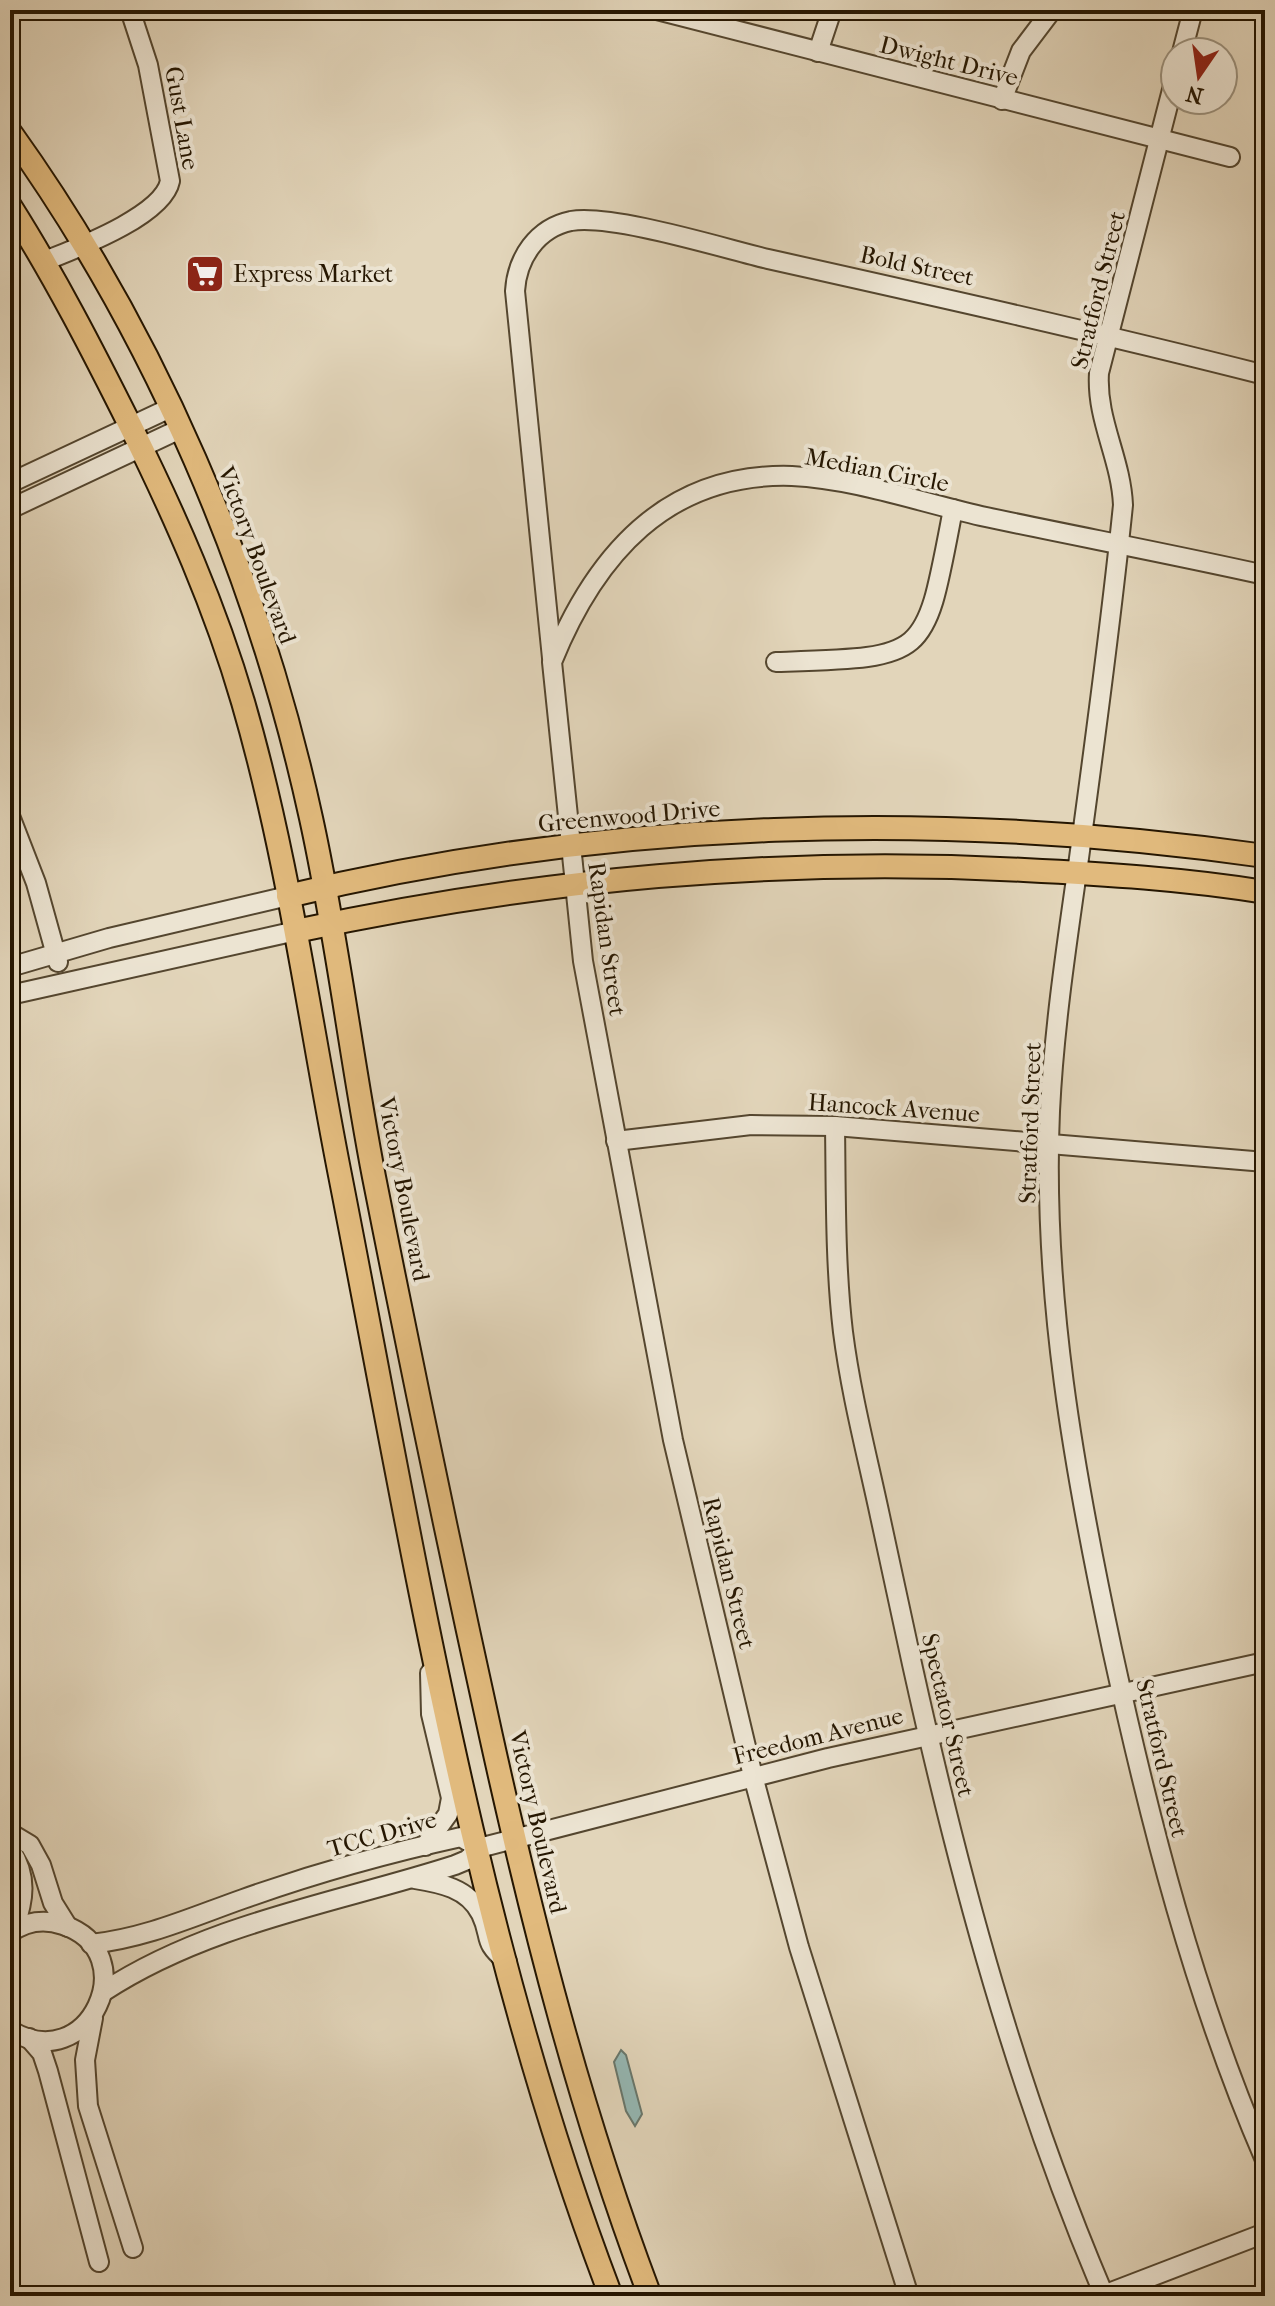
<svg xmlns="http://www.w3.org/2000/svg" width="1275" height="2306" font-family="'IM FELL French Canon',serif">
  <rect width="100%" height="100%" fill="#e2d5ba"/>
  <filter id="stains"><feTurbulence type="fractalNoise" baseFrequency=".0025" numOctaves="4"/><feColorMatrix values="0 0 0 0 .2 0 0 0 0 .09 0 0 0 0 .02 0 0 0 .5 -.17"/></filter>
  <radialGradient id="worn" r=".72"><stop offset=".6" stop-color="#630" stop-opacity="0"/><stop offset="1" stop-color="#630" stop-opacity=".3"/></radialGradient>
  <polygon fill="#95b8b4" stroke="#68776c" stroke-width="2" points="621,2050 626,2055 642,2114 635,2126 626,2111 614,2062"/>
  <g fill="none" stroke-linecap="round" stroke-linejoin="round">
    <defs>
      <g id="minor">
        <polyline points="657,10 1230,157"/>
        <polyline points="818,52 832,10"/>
        <polyline points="1182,52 1193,10"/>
        <path d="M1175,78l-76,295c-3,47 22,85 24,132 -12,118 -28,236 -44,353 -12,84 -25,169 -29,253 -8,183 24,360 62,538 38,174 82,347 153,511"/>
        <polyline points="1002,100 1021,51 1052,10"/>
        <path d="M45,261c32,-13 118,-45 125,-80l-22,-116 -18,-55"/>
        <polyline points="10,483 170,408"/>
        <polyline points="10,509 180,429"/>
        <path d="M552,658l-37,-367c2,-33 22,-63 56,-70 42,-7 151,27 197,38 166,37 332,74 497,116"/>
        <path d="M776,662c154,-5 148,-1 177,-153"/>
        <polyline points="10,816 36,883 58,962"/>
        <polyline points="10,967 109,938 288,896"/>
        <polyline points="10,995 296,931"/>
        <path d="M835,1126c1,69 0,138 8,206 8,63 24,123 37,184 11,49 21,99 32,148 48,217 105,427 192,631"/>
        <polyline points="616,1141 751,1125 835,1126 1265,1162"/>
        <polyline points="10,1833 30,1845 41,1865 53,1903 68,1927"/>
        <polyline points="425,1846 448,1814 451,1798 431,1714 430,1673"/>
        <path d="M10,1849c18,27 14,51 4,80"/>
        <path d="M415,1879c25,4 53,9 66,35 12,25 0,26 26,48"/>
        <path d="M10,1933c16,-12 35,-14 53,-8 83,27 26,154 -53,105"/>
        <path d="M91,1944c55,-6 101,-27 152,-45 70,-25 145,-46 218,-62l18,11"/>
        <path d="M103,1992c105,-69 234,-89 352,-127l12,-5 12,-12 349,-90 437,-96"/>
        <polyline points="93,2018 85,2060 88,2106 133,2248"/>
        <polyline points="29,2038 42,2053 48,2071 99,2262"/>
        <path d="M909,2296l-110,-349 -46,-171 -80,-336 -90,-479 -31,-299c43,-106 114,-190 240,-186 63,3 127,26 189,40 94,20 190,38 284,59"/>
        <polyline points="1101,2296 1265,2233"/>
      </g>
      <g id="major">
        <path d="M10,132c145,202 248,443 301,686 26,118 40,240 63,359 37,187 76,373 117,559 42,190 90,378 159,560"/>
        <path d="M10,206c45,71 83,145 121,221 44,89 84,179 112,275 45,154 66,316 97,473 73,372 135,766 271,1121"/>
        <path d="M288,896c318,-77 654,-86 977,-40"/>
        <path d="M296,931c243,-52 479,-74 728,-61 80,4 161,9 241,22"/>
      </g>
    </defs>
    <use href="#minor" stroke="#54462f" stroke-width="22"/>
    <use href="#major" stroke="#251601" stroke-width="26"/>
    <use href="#minor" stroke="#ece4d2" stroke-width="18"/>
    <use href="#major" stroke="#e1ba7d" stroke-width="22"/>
  </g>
  <defs>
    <symbol id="supermarket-square" viewBox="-11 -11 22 22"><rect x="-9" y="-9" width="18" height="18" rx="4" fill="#8f2418" stroke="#ece4d2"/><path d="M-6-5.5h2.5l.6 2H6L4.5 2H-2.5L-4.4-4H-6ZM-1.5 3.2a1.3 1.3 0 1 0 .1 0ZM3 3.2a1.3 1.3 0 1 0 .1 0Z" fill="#fff"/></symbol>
  </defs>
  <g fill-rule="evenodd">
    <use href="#supermarket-square" x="183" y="252" width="44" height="44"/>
  </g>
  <g text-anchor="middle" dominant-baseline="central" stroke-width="8" stroke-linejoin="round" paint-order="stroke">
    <g font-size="24" fill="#251601" stroke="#ece4d2">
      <text transform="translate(949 61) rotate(14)">Dwight Drive</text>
      <text transform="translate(182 118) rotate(80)">Gust Lane</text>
      <text transform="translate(917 266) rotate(12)">Bold Street</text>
      <text transform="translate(1098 290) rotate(-76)">Stratford Street</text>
      <text transform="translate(877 470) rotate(11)">Median Circle</text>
      <text transform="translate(257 555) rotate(70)">Victory Boulevard</text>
      <text transform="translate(629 816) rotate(-5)">Greenwood Drive</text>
      <text transform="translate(607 939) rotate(82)">Rapidan Street</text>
      <text transform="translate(894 1108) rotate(4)">Hancock Avenue</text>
      <text transform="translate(1030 1123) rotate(-88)">Stratford Street</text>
      <text transform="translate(404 1189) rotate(79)">Victory Boulevard</text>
      <text transform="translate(729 1573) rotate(76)">Rapidan Street</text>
      <text transform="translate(948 1715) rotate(77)">Spectator Street</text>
      <text transform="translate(818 1736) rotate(-14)">Freedom Avenue</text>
      <text transform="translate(1162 1758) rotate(77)">Stratford Street</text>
      <text transform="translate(538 1822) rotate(77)">Victory Boulevard</text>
      <text transform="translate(382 1834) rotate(-16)">TCC Drive</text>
    </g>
    <g font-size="24" fill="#251601" stroke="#ece4d2" text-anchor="start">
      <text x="233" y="274">Express Market</text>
    </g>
  </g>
  <rect width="1275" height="2306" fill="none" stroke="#e2d5ba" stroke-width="40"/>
  <rect x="12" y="12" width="1251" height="2282" fill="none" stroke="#251601" stroke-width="4"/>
  <rect x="20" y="20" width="1235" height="2266" fill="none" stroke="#251601" stroke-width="2"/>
  <g transform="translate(1199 76) rotate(193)"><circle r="38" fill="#ece4d2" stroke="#9c927e" stroke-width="2"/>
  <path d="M0-6L14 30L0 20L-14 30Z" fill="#8f2418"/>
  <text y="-12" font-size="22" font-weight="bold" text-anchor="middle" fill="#251601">N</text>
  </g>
  <rect width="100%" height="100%" filter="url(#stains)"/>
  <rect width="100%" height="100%" fill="url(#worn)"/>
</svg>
